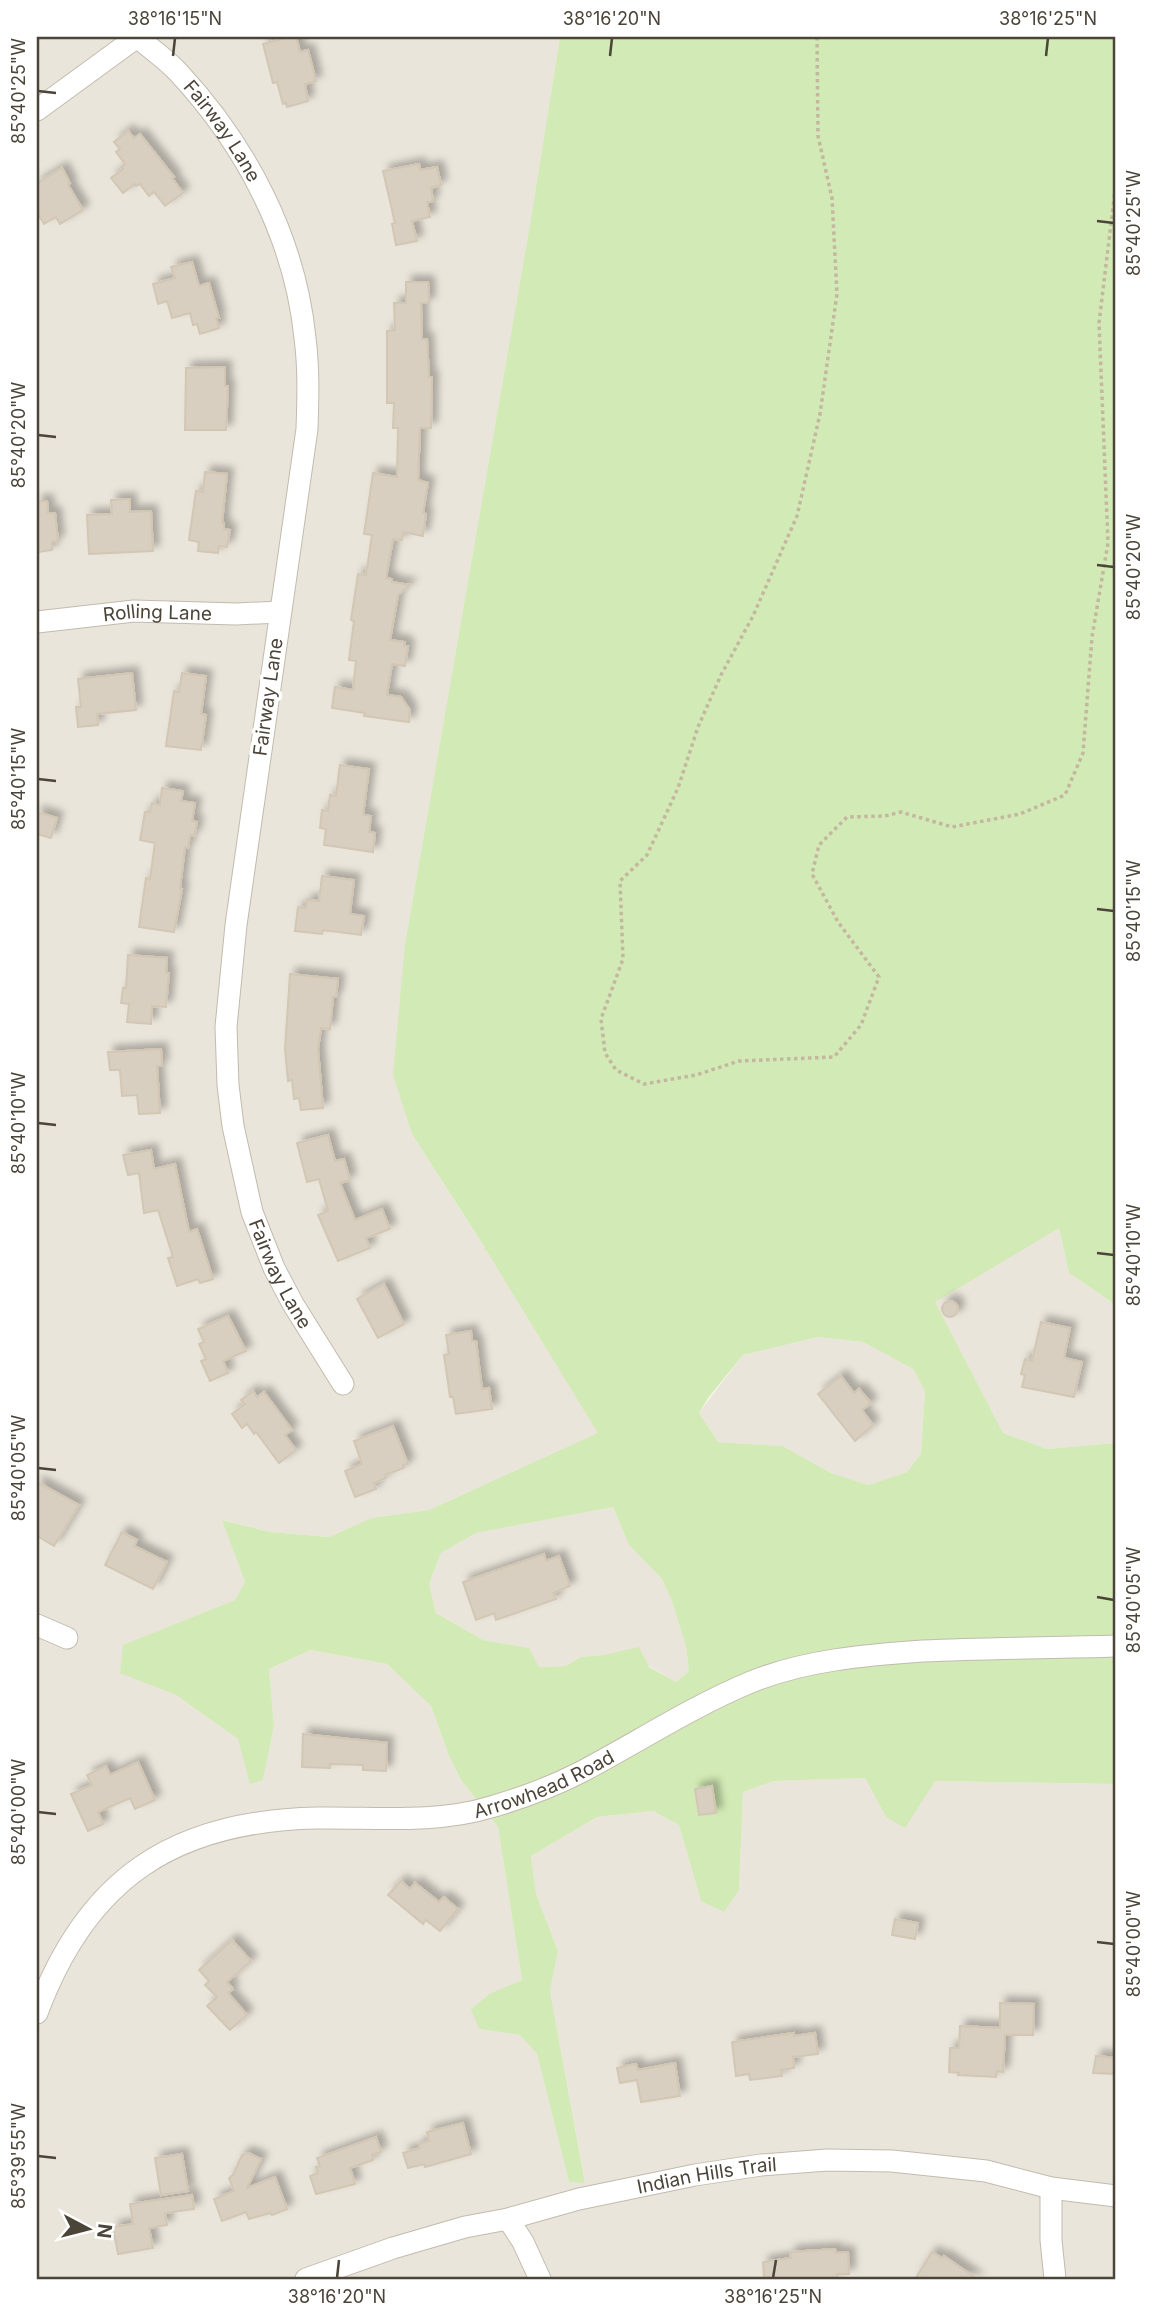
<svg xmlns="http://www.w3.org/2000/svg" width="1153" height="2316" font-family="Inter,sans-serif">
  <defs>
    <filter id="shadow"><feDropShadow dx="6" dy="-6" stdDeviation="3.5" flood-color="#0004"/></filter>
  </defs>
  <rect width="100%" height="100%" fill="#f6f3ec"/>
  <g fill="#eae5da">
    <polygon points="37,37 560,37 530,224 405,944 412,1134 486,1250 599,1433 429,1510 373,1518 329,1537 270,1532 223,1520 245,1582 235,1600 124,1645 120,1672 176,1695 238,1739 263,1780 274,1726 269,1669 311,1650 387,1664 431,1706 449,1756 461,1780 498,1827 522,1980 491,1993 479,2029 520,2035 537,2054 569,2182 585,2182 550,1991 558,1951 536,1894 531,1856 597,1817 653,1811 679,1825 701,1901 739,1890 743,1792 774,1781 865,1778 886,1817 935,1781 1116,1784 1116,2279 37,2279"/>
    <polygon points="1059,1228 1069,1273 1116,1305 1116,1443 1047,1449 1003,1433 934,1301"/>
    <polygon points="818,1337 863,1342 913,1369 925,1391 921,1454 907,1472 868,1485 831,1473 781,1446 718,1442 699,1413 743,1355"/>
    <polygon points="613,1507 629,1545 662,1579 672,1601 686,1647 689,1671 676,1682 649,1666 604,1655 581,1657 565,1666 539,1667 528,1648 483,1640 436,1613 429,1584 441,1553 476,1533"/>
  </g>
  <path fill="#d2eab5" fill-rule="evenodd" d="M560,37h556v1268l-47,-32 -10,-45 -124,74 68,131 44,16 69,-6v341l-181,-3 -30,47 -19,-11 -21,-39 -91,3 -31,11 -4,98 -15,22 -23,-11 -22,-76 -26,-14 -56,6 -66,39 5,38 22,57 -8,40 35,192 -16,-1 -32,-128 -17,-19 -41,-6 -8,-20 20,-16 31,-13 -24,-153 -37,-47 -12,-24 -18,-50 -44,-42 -76,-14 -42,19 5,57 -11,54 -13,4 -12,-45 -62,-44 -56,-22 3,-28 112,-45 10,-18 -23,-62 48,12 59,5 43,-19 57,-8 169,-77 -112,-183 -3,-1 2,-1 -73,-114 -19,-59 12,-131 125,-720zM818,1337l45,5 50,27 12,22 -4,63 -14,18 -39,13 -37,-12 -49,-27 -64,-4 -19,-29 9,-15 35,-43zM613,1507l16,38 33,34 10,22 14,46 3,24 -13,11 -27,-15 -10,-20 -35,8 -23,2 -16,9 -26,1 -10,-19 -46,-8 -47,-27 -7,-29 12,-31 35,-20z"/>
  <g fill="#d8cfc1" stroke="#d3c7b4" stroke-width="2" filter="url(#shadow)">
    <polygon points="290,37 296,37 300,52 308,50 316,81 305,84 308,101 287,107 286,103 283,104 277,82 273,83 263,44"/>
    <polygon points="128,131 134,138 140,134 174,177 172,178 183,193 165,206 154,192 149,196 140,184 136,186 135,184 123,193 111,178 123,169 121,167 125,164 116,152 120,149 114,142"/>
    <polygon points="419,164 420,170 437,167 441,185 431,188 433,201 427,202 430,217 412,221 417,241 396,245 392,224 395,223 383,171"/>
    <polygon points="62,168 70,183 68,185 83,210 60,224 56,217 44,224 37,212 37,183"/>
    <polygon points="192,262 199,286 209,283 219,318 216,318 219,328 200,334 197,324 193,325 190,313 172,318 167,301 158,304 153,284 175,278 171,267"/>
    <polygon points="406,282 428,282 429,303 421,303 422,339 427,339 429,377 432,377 431,428 420,428 418,480 428,483 423,513 426,514 423,536 403,532 402,540 393,539 386,578 392,579 392,582 410,585 398,595 390,640 405,642 404,646 408,646 405,666 392,664 387,695 401,697 410,710 409,722 364,716 365,713 332,708 335,687 353,690 356,661 349,660 354,621 351,620 358,574 366,575 372,535 364,534 373,473 397,477 398,428 393,428 394,403 387,403 387,331 395,330 394,303 406,303"/>
    <polygon points="225,367 225,386 228,386 226,430 185,430 186,368"/>
    <polygon points="205,472 227,474 222,523 224,523 224,529 230,530 227,547 219,546 218,553 198,551 199,542 189,540 196,491 203,492"/>
    <polygon points="130,499 130,512 151,511 153,551 89,554 87,515 112,514 111,500"/>
    <polygon points="37,501 47,501 48,513 55,513 58,541 52,542 52,550 38,552"/>
    <polygon points="132,673 136,710 97,714 98,725 78,727 76,707 81,707 78,679"/>
    <polygon points="182,673 206,676 201,714 206,715 201,750 166,746 174,691 179,692"/>
    <polygon points="340,765 369,769 363,815 371,816 369,832 375,833 373,852 324,845 326,829 320,828 322,810 328,811 330,795 336,796"/>
    <polygon points="162,788 183,791 181,801 195,803 192,821 197,822 194,836 190,835 188,848 185,847 180,888 182,889 174,932 139,927 146,878 150,879 155,843 140,840 145,812 150,812 152,803 160,805"/>
    <polygon points="37,812 57,818 51,838 37,834"/>
    <polygon points="322,876 354,880 350,914 364,916 361,935 323,930 322,934 295,931 298,907 306,908 307,900 319,901"/>
    <polygon points="128,955 167,958 166,973 169,973 166,1007 152,1006 151,1024 127,1022 129,1004 121,1003 123,988 126,988"/>
    <polygon points="290,974 338,979 336,997 333,997 330,1029 321,1028 318,1049 323,1108 301,1110 299,1098 294,1099 292,1080 288,1081 285,1049"/>
    <polygon points="161,1049 162,1066 157,1066 160,1113 139,1114 137,1095 122,1096 120,1070 110,1070 108,1052"/>
    <polygon points="328,1135 335,1161 344,1159 350,1180 340,1183 355,1220 382,1209 390,1229 366,1238 370,1248 338,1261 318,1215 328,1211 319,1179 307,1182 297,1143"/>
    <polygon points="151,1150 154,1169 175,1164 189,1232 197,1229 213,1279 200,1283 198,1279 177,1286 168,1258 173,1257 158,1210 144,1213 139,1173 128,1175 123,1155"/>
    <polygon points="384,1284 404,1324 378,1338 357,1299"/>
    <circle cx="950" cy="1309" r="8"/>
    <polygon points="228,1316 246,1351 223,1361 228,1373 210,1381 201,1361 206,1359 199,1344 204,1342 198,1329"/>
    <polygon points="1041,1322 1070,1328 1064,1358 1082,1362 1074,1397 1022,1387 1025,1375 1021,1374 1025,1359 1032,1361"/>
    <polygon points="471,1331 472,1341 476,1341 482,1389 489,1388 492,1409 456,1414 453,1397 450,1397 444,1355 449,1354 446,1335"/>
    <polygon points="841,1376 854,1393 859,1389 871,1403 862,1410 873,1425 855,1441 818,1394"/>
    <polygon points="253,1391 257,1397 264,1392 292,1430 285,1435 296,1450 279,1463 256,1432 254,1434 247,1424 242,1428 232,1414 245,1404 241,1400"/>
    <polygon points="393,1426 408,1464 403,1465 404,1468 385,1475 386,1478 374,1483 376,1489 355,1497 345,1471 362,1464 354,1441"/>
    <polygon points="37,1482 79,1505 54,1546 37,1536"/>
    <polygon points="122,1532 137,1540 134,1546 167,1562 153,1589 105,1565"/>
    <polygon points="544,1554 546,1561 559,1556 570,1586 553,1593 556,1599 496,1620 494,1613 476,1620 463,1582"/>
    <polygon points="303,1734 387,1743 386,1771 363,1770 363,1765 330,1764 330,1768 302,1767"/>
    <polygon points="138,1762 155,1800 135,1809 130,1798 98,1812 103,1824 88,1831 71,1794 92,1785 87,1775 106,1766 110,1775"/>
    <polygon points="712,1786 716,1813 699,1815 695,1789"/>
    <polygon points="401,1881 410,1889 415,1883 439,1902 444,1897 458,1909 440,1931 426,1920 423,1924 388,1895"/>
    <polygon points="895,1919 918,1923 915,1939 892,1935"/>
    <polygon points="232,1940 251,1961 227,1982 233,1989 228,1993 247,2015 230,2030 207,2006 217,1997 205,1985 209,1981 199,1970"/>
    <polygon points="1000,2003 1034,2004 1033,2035 1005,2035 1003,2072 997,2071 996,2077 958,2075 959,2073 949,2072 950,2048 959,2048 960,2026 1000,2028"/>
    <polygon points="794,2033 794,2036 815,2033 818,2054 793,2057 794,2068 781,2070 782,2076 750,2080 749,2074 736,2076 732,2042"/>
    <polygon points="1096,2056 1116,2058 1116,2074 1093,2073"/>
    <polygon points="675,2063 680,2096 641,2102 637,2080 620,2083 617,2068 636,2064 638,2070"/>
    <polygon points="463,2123 471,2154 425,2167 424,2164 408,2168 403,2153 420,2148 419,2144 429,2141 427,2132"/>
    <polygon points="376,2137 381,2152 372,2155 373,2160 350,2168 355,2184 316,2194 310,2176 318,2173 316,2167 320,2166 317,2158"/>
    <polygon points="248,2153 261,2159 247,2188 275,2177 287,2209 272,2215 270,2213 249,2219 246,2212 222,2221 214,2199 234,2191 229,2178 233,2175 242,2155"/>
    <polygon points="182,2154 188,2191 161,2195 155,2158"/>
    <polygon points="192,2195 194,2209 165,2213 167,2225 149,2228 153,2248 118,2254 113,2227 133,2224 130,2204"/>
    <polygon points="835,2249 836,2253 848,2252 849,2274 837,2274 837,2278 825,2279 764,2279 763,2262 791,2258 790,2252"/>
    <polygon points="932,2252 942,2258 944,2256 977,2279 915,2279"/>
  </g>
  <g fill="none" stroke-linecap="round" stroke-linejoin="round">
    <defs>
      <g id="minor">
        <path id="s1" d="M137,37c13,11 29,22 41,35 68,73 117,166 127,266 4,31 3,61 2,91l-71,496 -10,102 2,58 5,41 19,86 22,56 19,36 50,80"/>
        <polyline points="37,110 137,37"/>
        <path id="s2" d="M37,622l97,-11 102,3 43,-2"/>
        <polyline points="37,1625 67,1638"/>
        <path id="s3" d="M37,2013c50,-135 137,-192 280,-195 57,-1 118,6 174,-11 31,-9 61,-20 90,-35 57,-30 110,-65 170,-90 54,-22 115,-27 172,-31 64,-3 129,-3 193,-5"/>
        <polyline points="1051,2188 1051,2240 1055,2279"/>
        <polyline points="508,2219 523,2242 540,2279"/>
        <path id="s4" d="M306,2279l87,-31 72,-21 43,-8 71,-20 116,-24 66,-10 66,-5 65,1 94,10 65,17 65,8"/>
      </g>
    </defs>
    <use href="#minor" stroke="#c2bbae" stroke-width="23"/>
    <polyline stroke="#c4b79f" stroke-width="3.5" stroke-dasharray="3.5 3.5" stroke-linecap="butt" points="817,37 818,136 832,198 837,294 820,414 797,516 753,616 721,675 698,727 678,788 647,855 620,881 623,959 601,1019 605,1053 616,1070 644,1084 696,1075 739,1061 834,1057 861,1025 879,977 838,922 812,874 819,845 847,817 885,816 901,812 952,827 1020,814 1065,795 1083,753 1092,637 1108,543 1099,323 1116,182"/>
    <use href="#minor" stroke="#fff" stroke-width="21"/>
  </g>
  <path fill="none" stroke="#4b4439" stroke-width="2.5" d="M173,56l2,-18M610,56l2,-18M1046,56l2,-18M38,91l18,2M1097,221l17,2M38,435l18,2M1097,565l17,2M38,779l18,2M1097,909l17,2M38,1123l18,2M1097,1253l17,2M38,1468l18,2M1097,1597l17,3M38,1812l18,2M1097,1942l17,2M38,2156l18,2M337,2278l2,-18M773,2278l3,-18"/>
  <g text-anchor="middle" dominant-baseline="central" stroke-width="7" stroke-linejoin="round" paint-order="stroke">
    <g font-size="19" fill="#4b4439" stroke="#fff">
      <text stroke="none"><textPath href="#s1" startOffset="128">Fairway Lane</textPath></text>
      <text stroke="none"><textPath href="#s2" startOffset="121">Rolling Lane</textPath></text>
      <text transform="translate(268 697) rotate(-82)">Fairway Lane</text>
      <text stroke="none"><textPath href="#s1" startOffset="1304">Fairway Lane</textPath></text>
      <text stroke="none"><textPath href="#s3" startOffset="600">Arrowhead Road</textPath></text>
      <text stroke="none"><textPath href="#s4" startOffset="415">Indian Hills Trail</textPath></text>
    </g>
  </g>
  <rect width="1153" height="2316" fill="none" stroke="#ffffff" stroke-width="77"/>
  <g transform="translate(88 2229) rotate(97)" stroke="#ffffff" stroke-width="5" paint-order="stroke">
  <path d="M0-5L12 26L0 18L-12 26Z" fill="#4b4439"/>
  <text y="-10" font-size="19" font-weight="bold" text-anchor="middle" fill="#4b4439">N</text>
  </g>
  <rect x="38" y="38" width="1076" height="2240" fill="none" stroke="#4b4439" stroke-width="2.5"/>
  <g font-size="18" text-anchor="middle" fill="#4b4439">
    <text x="175" y="25">38°16'15"N</text>
    <text x="612" y="25">38°16'20"N</text>
    <text x="1048" y="25">38°16'25"N</text>
    <text transform="translate(19 91) rotate(-90)" y="6">85°40'25"W</text>
    <text transform="translate(1134 223) rotate(-90)" y="6">85°40'25"W</text>
    <text transform="translate(19 435) rotate(-90)" y="6">85°40'20"W</text>
    <text transform="translate(1134 567) rotate(-90)" y="6">85°40'20"W</text>
    <text transform="translate(19 779) rotate(-90)" y="6">85°40'15"W</text>
    <text transform="translate(1134 911) rotate(-90)" y="6">85°40'15"W</text>
    <text transform="translate(19 1123) rotate(-90)" y="6">85°40'10"W</text>
    <text transform="translate(1134 1255) rotate(-90)" y="6">85°40'10"W</text>
    <text transform="translate(19 1468) rotate(-90)" y="6">85°40'05"W</text>
    <text transform="translate(1134 1600) rotate(-90)" y="6">85°40'05"W</text>
    <text transform="translate(19 1812) rotate(-90)" y="6">85°40'00"W</text>
    <text transform="translate(1134 1944) rotate(-90)" y="6">85°40'00"W</text>
    <text transform="translate(19 2156) rotate(-90)" y="6">85°39'55"W</text>
    <text x="337" y="2303">38°16'20"N</text>
    <text x="773" y="2303">38°16'25"N</text>
  </g>
</svg>
